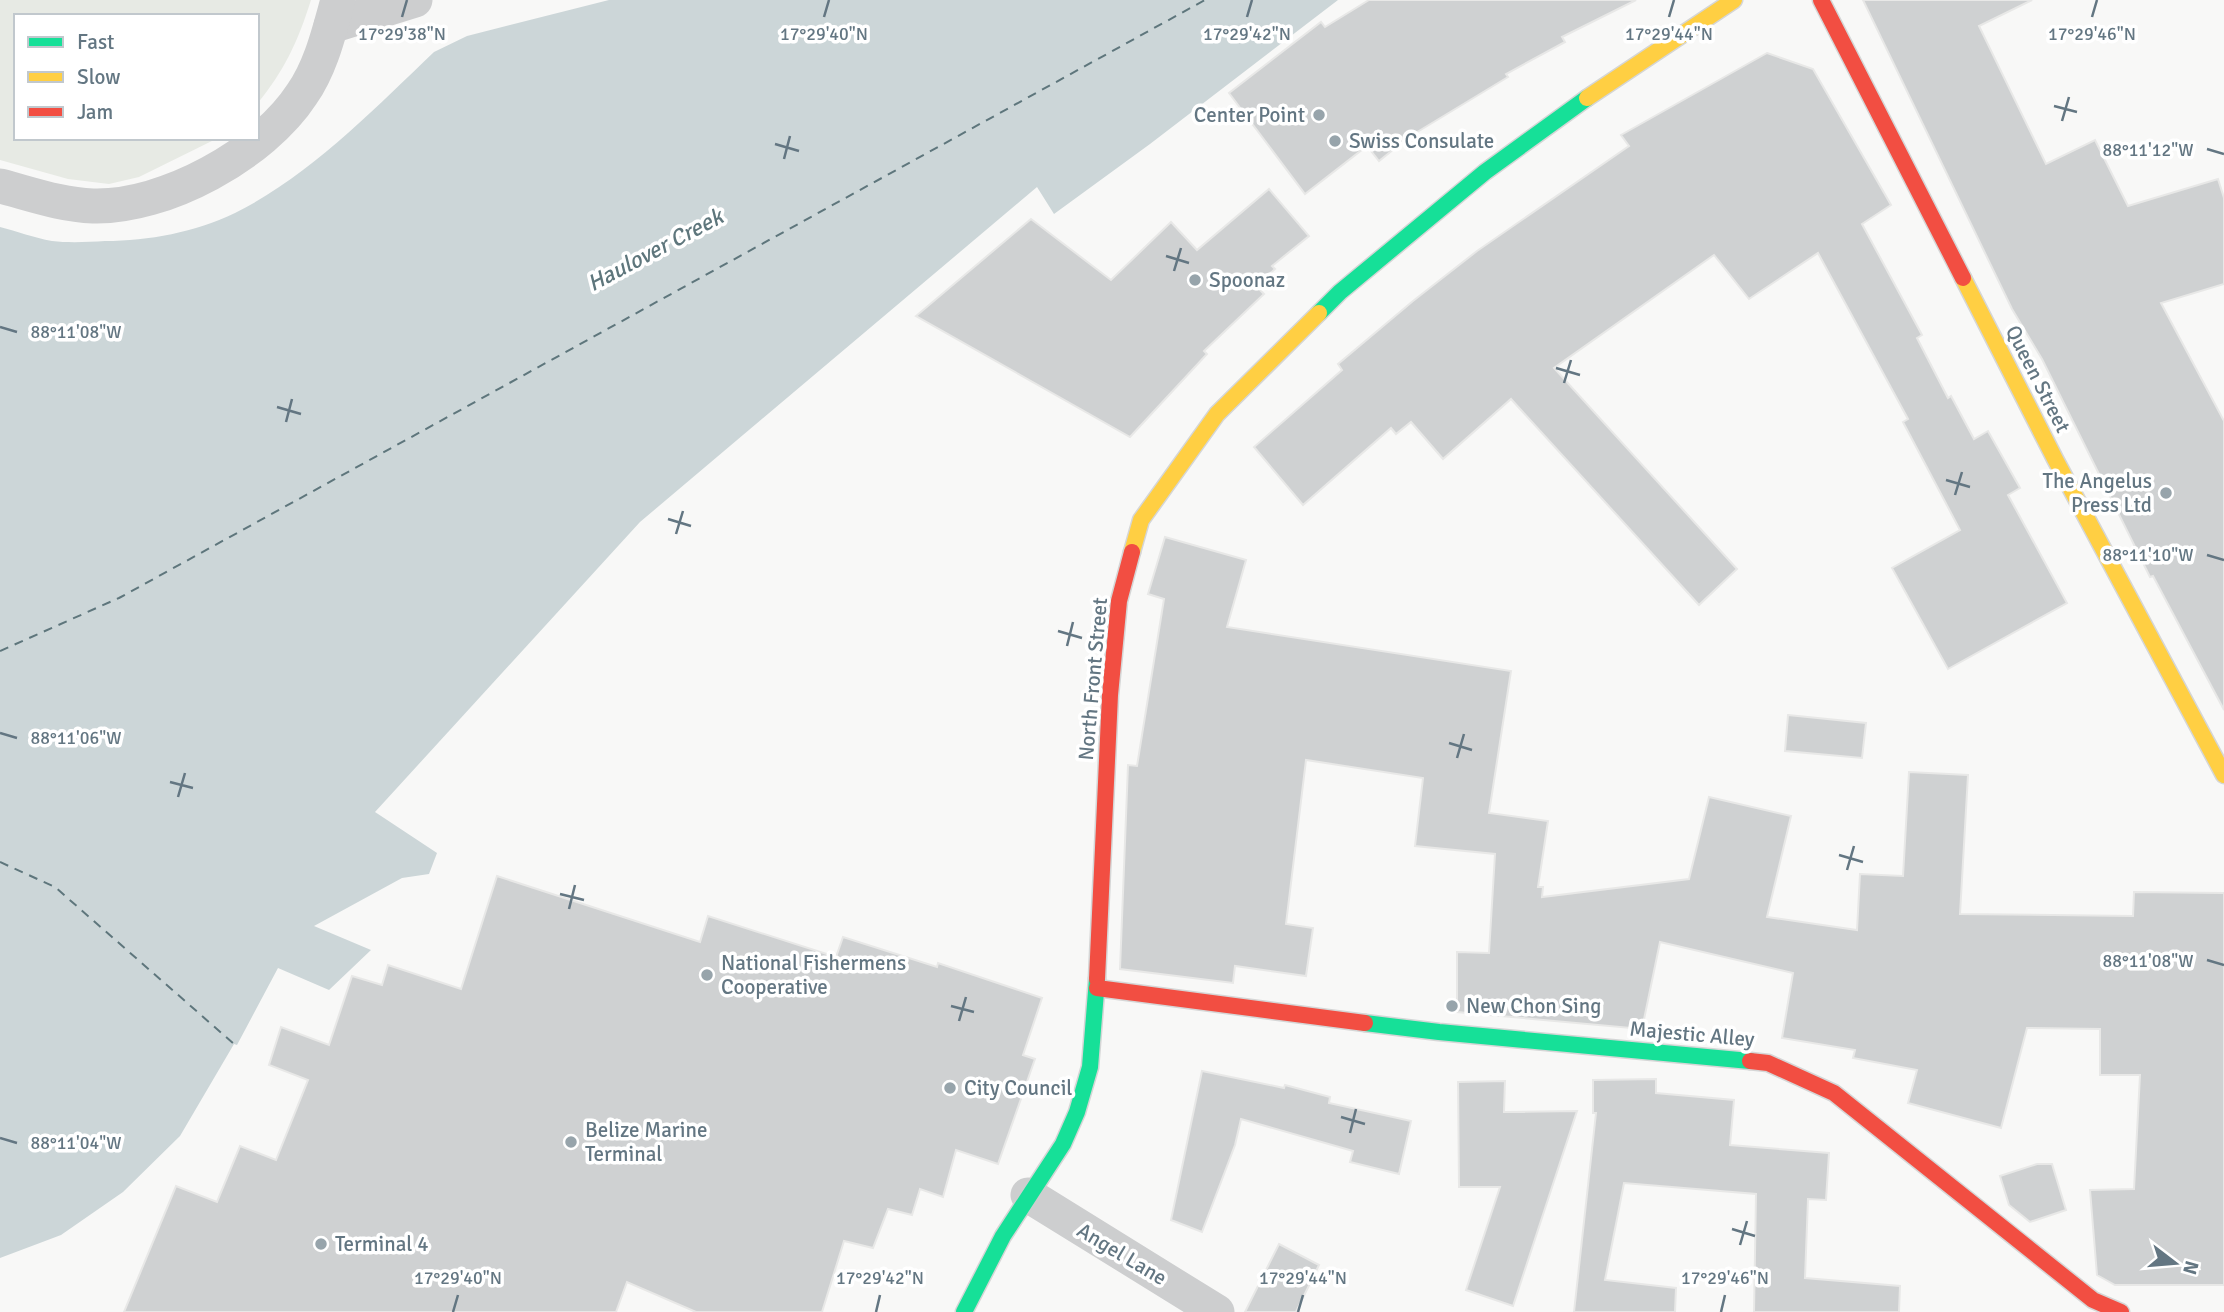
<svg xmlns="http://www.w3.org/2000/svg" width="2224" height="1312" font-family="Signika,sans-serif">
  <rect width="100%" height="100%" fill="#f8f8f7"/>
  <path fill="#e7eae4" d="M0,0h311c-13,41 -26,70 -54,104v-88h-241v122h202l-79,39 -30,7 -41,-5 -68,-19z"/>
  <path fill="#ccd6d8" d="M609,0h729l-188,144 -96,70 -17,-27 -397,335 -265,290 62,41 -8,21 -27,4 -88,48 57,24 -42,40 -51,-22 -41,77 -3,-1 -54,92 -57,56 -62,43 -61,23v-1031c17,4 34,11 52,14 17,2 36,1 53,0 44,0 90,-9 130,-28 76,-38 138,-103 199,-161l33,-16z"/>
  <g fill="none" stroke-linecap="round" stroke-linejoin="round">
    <g stroke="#5e767c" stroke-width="2" stroke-dasharray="9 7" stroke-linecap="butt">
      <polyline points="0,651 119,598 1205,0"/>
      <polyline points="0,862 55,887 234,1044"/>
    </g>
  </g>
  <g fill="#cfd1d2" stroke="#e8e8e7" stroke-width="2">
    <polygon points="1369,0 1636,0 1562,37 1565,42 1506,74 1508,77 1409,137 1379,161 1367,146 1305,194 1229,93 1321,22 1325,27"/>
    <polygon points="1863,0 2032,0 1979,26 2046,164 2095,140 2128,206 2218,179 2224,198 2224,284 2161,303 2224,421 2224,710 2153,576 2150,577 2042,359 2012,309"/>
    <polygon points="1767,53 1813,69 1891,205 1862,224 1922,335 1917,338 1948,398 1951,396 1974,439 1988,431 2020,488 2008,495 2067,603 1948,669 1892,568 1960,530 1903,422 1908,419 1818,253 1749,299 1714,255 1554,368 1737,569 1699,605 1511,399 1443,459 1411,422 1396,434 1391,428 1303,505 1254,447 1342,370 1338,364 1413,301 1477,251 1629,146 1621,135"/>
    <polygon points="1269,189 1309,236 1272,266 1275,269 1256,286 1264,294 1204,351 1207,354 1130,437 916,316 1031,219 1111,280 1171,222 1197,250"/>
    <polygon points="1165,537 1246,560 1227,627 1511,671 1489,813 1548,821 1538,887 1543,887 1542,897 1689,879 1709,797 1791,816 1767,917 1857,930 1860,874 1903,876 1909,772 1968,775 1960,914 2133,916 2134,892 2224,893 2224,1285 2115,1285 2097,1275 2090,1190 2134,1189 2140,1075 2100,1075 2100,1029 2027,1028 2001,1128 1908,1103 1917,1070 1853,1058 1855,1050 1782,1038 1793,973 1660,942 1642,1029 1457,1012 1457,952 1489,953 1495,854 1415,846 1423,778 1306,760 1286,924 1313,928 1306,976 1235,966 1233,983 1120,969 1128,765 1137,766 1164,599 1148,594"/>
    <polygon points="1788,715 1866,723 1862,758 1785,751"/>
    <polygon points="497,876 700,942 708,916 836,957 843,937 937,967 938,963 1042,998 1023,1055 1035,1059 998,1164 956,1150 943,1197 920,1189 912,1215 888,1209 873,1248 844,1241 822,1312 696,1312 627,1282 616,1312 124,1312 176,1186 217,1202 240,1146 276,1160 308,1080 269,1065 281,1027 329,1045 352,976 382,985 388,965 461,989"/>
    <polygon points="1202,1071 1284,1088 1285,1085 1330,1097 1329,1103 1411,1121 1399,1174 1350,1162 1353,1151 1241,1119 1235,1145 1202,1232 1171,1220"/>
    <polygon points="1656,1079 1656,1093 1734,1100 1730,1145 1829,1153 1826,1200 1808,1199 1805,1278 1900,1286 1899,1312 1754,1312 1756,1194 1624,1183 1605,1280 1676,1288 1675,1312 1574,1312 1596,1113 1593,1113 1593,1080"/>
    <polygon points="1505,1081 1504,1112 1577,1111 1513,1306 1466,1290 1500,1187 1459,1187 1458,1082"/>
    <polygon points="2037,1164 2052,1164 2066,1210 2030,1222 2009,1205 2000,1176"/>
    <polygon points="1279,1244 1319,1265 1296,1312 1245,1312"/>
  </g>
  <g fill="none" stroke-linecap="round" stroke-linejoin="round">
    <defs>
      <g id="fast">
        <polyline points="1319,313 1340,292 1485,172 1587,98"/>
        <polyline points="1365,1023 1439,1032 1750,1061"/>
        <polyline points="964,1312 1003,1236 1063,1144 1077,1112 1090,1067 1097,979"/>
      </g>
      <g id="slow">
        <polyline points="1587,98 1734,0"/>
        <polyline points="1963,278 2055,459 2224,775"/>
        <polyline points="1132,552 1141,520 1217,414 1319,313"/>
      </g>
      <g id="jam">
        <polyline points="1821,0 1963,278"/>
        <polyline points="1097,979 1110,695 1119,601 1132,552"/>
        <polyline points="1097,988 1365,1023"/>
        <polyline points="1750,1061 1768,1063 1834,1093 2093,1300 2121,1312"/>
      </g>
    </defs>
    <use href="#fast" stroke="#d5d6d6" stroke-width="19"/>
    <use href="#slow" stroke="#d5d6d6" stroke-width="19"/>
    <use href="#jam" stroke="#d5d6d6" stroke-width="19"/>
    <g stroke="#cdcecf" stroke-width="35">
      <polyline points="331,26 415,0"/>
      <path d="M0,186c31,8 61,19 93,20 72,2 170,-52 209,-112 19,-27 27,-62 36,-94"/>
      <polyline points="1028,1195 1217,1312"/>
    </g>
    <use href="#fast" stroke="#16e098" stroke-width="16"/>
    <use href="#slow" stroke="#ffcf43" stroke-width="16"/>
    <use href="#jam" stroke="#f24e42" stroke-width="16"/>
  </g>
  <path fill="none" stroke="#637682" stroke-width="2.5" d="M402,17l5,-17M824,17l5,-17M1247,17l5,-17M1669,17l5,-17M2092,17l5,-17M2054,106l23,6M2062,121l7,-24M775,144l24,7M2207,149l17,5M784,159l6,-23M1166,256l23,7M1174,271l7,-23M0,327l17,5M1556,368l24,7M1564,383l7,-23M277,407l24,7M286,422l6,-23M1946,480l24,7M1955,495l7,-23M668,519l23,7M676,534l7,-23M2207,555l17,5M1058,631l24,7M1067,646l6,-24M0,733l17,5M1449,743l23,7M1457,758l7,-24M170,782l23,6M178,797l7,-24M1839,855l24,7M1847,870l7,-24M560,894l24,6M569,909l6,-24M2207,960l17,5M951,1006l23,6M959,1021l7,-24M1341,1117l24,7M1350,1133l6,-24M0,1138l17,5M1732,1229l23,7M1740,1245l7,-24M453,1312l5,-17M876,1312l4,-17M1298,1312l5,-17M1721,1312l4,-17"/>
  <g fill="#97a4ab" stroke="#fff" stroke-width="2.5">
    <circle cx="1319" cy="115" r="7"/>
    <circle cx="1335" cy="141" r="7"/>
    <circle cx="1195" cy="280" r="7"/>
    <circle cx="2166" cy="493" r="7"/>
    <circle cx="707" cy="975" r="7"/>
    <circle cx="1452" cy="1006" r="7"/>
    <circle cx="950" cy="1088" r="7"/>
    <circle cx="571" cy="1142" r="7"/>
    <circle cx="321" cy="1244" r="7"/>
  </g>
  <g text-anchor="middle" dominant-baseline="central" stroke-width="7" stroke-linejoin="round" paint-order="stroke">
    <g font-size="21" fill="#637682" stroke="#fff" text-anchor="start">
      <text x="1305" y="115" text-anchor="end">Center Point</text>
      <text x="1349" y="141">Swiss Consulate</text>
      <text x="1209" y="280">Spoonaz</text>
      <text x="2152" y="481" text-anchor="end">The Angelus<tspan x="2152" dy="24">Press Ltd</tspan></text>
      <text x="721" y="963">National Fishermens<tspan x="721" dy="24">Cooperative</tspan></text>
      <text x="1466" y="1006">New Chon Sing</text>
      <text x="964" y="1088">City Council</text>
      <text x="585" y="1130">Belize Marine<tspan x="585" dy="24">Terminal</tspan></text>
      <text x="335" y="1244">Terminal 4</text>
    </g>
    <g font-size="21" fill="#637682" stroke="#fff">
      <text transform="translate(2038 379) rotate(63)">Queen Street</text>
      <text transform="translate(1093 679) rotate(-85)">North Front Street</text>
      <text transform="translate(1692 1034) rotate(5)">Majestic Alley</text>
      <text transform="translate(1122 1254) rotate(31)">Angel Lane</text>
    </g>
    <g font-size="23" font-style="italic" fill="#5e767c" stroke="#fff">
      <text transform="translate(655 250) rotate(-28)">Haulover Creek</text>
    </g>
  </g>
  <g font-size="18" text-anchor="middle" fill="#637682" stroke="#fff" stroke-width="7" stroke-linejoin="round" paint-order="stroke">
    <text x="402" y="40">17°29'38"N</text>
    <text x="824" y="40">17°29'40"N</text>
    <text x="1247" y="40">17°29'42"N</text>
    <text x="1669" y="40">17°29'44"N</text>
    <text x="2092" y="40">17°29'46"N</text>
    <text x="2148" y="156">88°11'12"W</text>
    <text x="76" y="338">88°11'08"W</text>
    <text x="2148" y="561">88°11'10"W</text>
    <text x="76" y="744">88°11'06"W</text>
    <text x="2148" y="967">88°11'08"W</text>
    <text x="76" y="1149">88°11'04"W</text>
    <text x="458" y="1284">17°29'40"N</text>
    <text x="880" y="1284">17°29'42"N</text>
    <text x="1303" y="1284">17°29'44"N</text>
    <text x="1725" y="1284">17°29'46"N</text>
  </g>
  <rect x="14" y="14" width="245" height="126" fill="#ffffff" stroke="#c1c8cd" stroke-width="2"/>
  <rect x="28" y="37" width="35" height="10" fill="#16e098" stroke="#c1c8cd" stroke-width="2"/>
  <text x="77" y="49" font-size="21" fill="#637682">Fast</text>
  <rect x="28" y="72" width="35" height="10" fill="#ffcf43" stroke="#c1c8cd" stroke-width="2"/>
  <text x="77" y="84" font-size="21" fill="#637682">Slow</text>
  <rect x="28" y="107" width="35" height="10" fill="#f24e42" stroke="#c1c8cd" stroke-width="2"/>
  <text x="77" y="119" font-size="21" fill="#637682">Jam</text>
  <g transform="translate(2175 1263) rotate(106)" stroke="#ffffff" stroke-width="5" paint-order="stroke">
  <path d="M0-5L12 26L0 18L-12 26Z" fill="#637682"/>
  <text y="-10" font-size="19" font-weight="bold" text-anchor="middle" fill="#637682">N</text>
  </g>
</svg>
